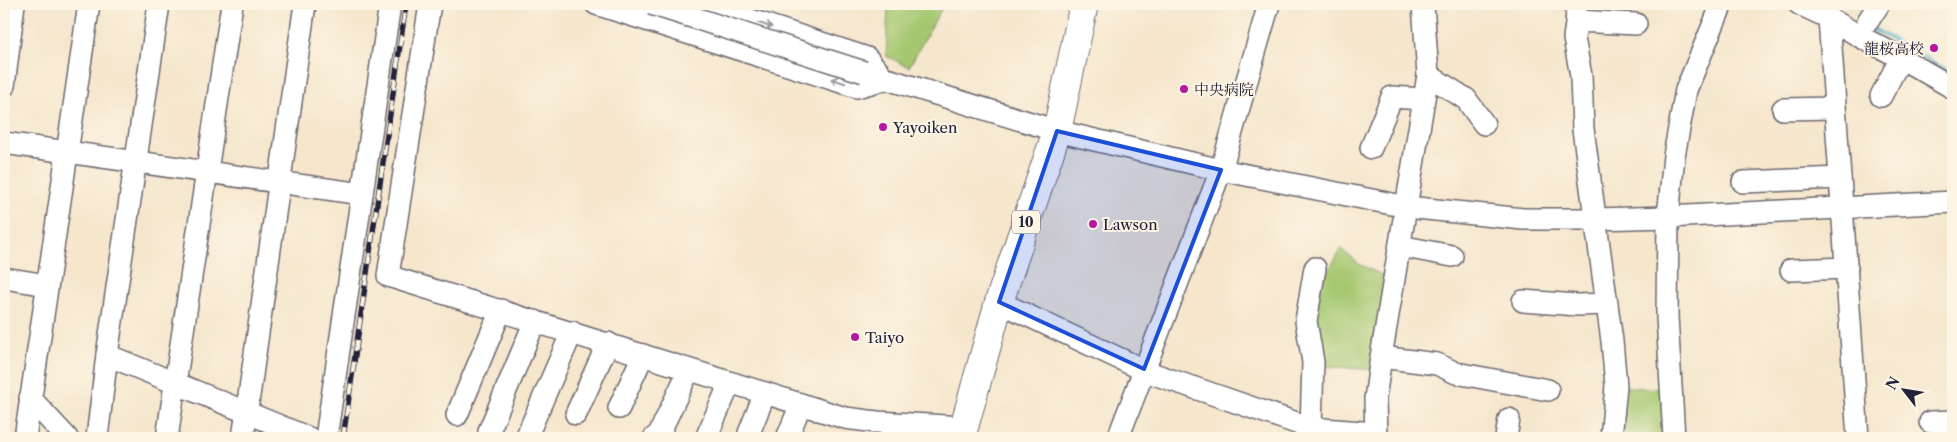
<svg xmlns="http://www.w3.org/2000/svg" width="1957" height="442" font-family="'Libre Caslon Text','Noto Serif JP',serif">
  <rect width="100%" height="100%" fill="#fcf5e5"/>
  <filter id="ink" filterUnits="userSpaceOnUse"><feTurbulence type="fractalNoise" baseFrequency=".02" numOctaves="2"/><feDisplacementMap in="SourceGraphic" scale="10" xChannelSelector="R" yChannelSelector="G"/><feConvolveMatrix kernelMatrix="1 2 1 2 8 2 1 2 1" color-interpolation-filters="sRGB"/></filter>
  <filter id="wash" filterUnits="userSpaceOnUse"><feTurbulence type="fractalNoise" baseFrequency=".0096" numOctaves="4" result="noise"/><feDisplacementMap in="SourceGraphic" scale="20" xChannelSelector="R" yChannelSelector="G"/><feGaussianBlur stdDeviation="1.12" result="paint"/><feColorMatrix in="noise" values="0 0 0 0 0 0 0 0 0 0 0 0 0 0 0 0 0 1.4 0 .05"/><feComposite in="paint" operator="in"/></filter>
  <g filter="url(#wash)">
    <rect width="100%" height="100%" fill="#f5e6cc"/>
    <g fill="#a5c76f" stroke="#647455">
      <polygon points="888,4 944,4 909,67 886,56"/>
      <polygon points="1341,249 1359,264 1390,279 1374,370 1322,366 1313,335 1319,287"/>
      <polygon points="1616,386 1662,389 1664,438 1617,438"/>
    </g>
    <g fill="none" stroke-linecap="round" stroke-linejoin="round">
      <g stroke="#3ea8be" stroke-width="4.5">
        <polyline points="1825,4 1835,9"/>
        <polyline points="1873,29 1953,74"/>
      </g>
    </g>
  </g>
  <g filter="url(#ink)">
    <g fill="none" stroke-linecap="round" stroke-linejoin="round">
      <defs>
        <g id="minor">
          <polyline points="430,4 388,276 845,418 877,422 963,427"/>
          <polyline points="596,4 857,87 885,79 867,58 702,4"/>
          <polyline points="1575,4 1577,17 1574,38 1581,76 1583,129 1612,341 1616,386 1611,438"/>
          <polyline points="1799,4 1829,18 1859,36 1901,58 1953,88"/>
          <polyline points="1829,18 1858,438"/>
          <polyline points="1576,21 1636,24"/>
          <polyline points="1868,21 1879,4"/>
          <polyline points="864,72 1057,131 1221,170 1407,207 1523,219 1596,219 1668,217 1953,202"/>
          <polyline points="1428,75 1466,99 1484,124"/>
          <polyline points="4,86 14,4"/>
          <polyline points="1881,96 1901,58"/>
          <polyline points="1783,109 1834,108"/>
          <polyline points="4,143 362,194"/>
          <polyline points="1371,148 1392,97 1423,99"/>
          <polyline points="1743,182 1840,178"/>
          <polyline points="1400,246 1452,256"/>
          <polyline points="1791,270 1847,268"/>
          <polyline points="4,278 47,285"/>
          <polyline points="1523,301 1577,305 1607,304"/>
          <polyline points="999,302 1148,372 1221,397 1311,428 1375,433"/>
          <polyline points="107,355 309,438"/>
          <polyline points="1381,357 1437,364 1456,373 1548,390"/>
          <polyline points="30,398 67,438"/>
          <polyline points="619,408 643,355"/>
          <polyline points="576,414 608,343"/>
          <polyline points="457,415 501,310"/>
          <polyline points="1930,422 1953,421"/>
          <polyline points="1311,428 1313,362 1306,321 1315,268"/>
          <polyline points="489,431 535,321"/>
          <polyline points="749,433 765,393"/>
          <polyline points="25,438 89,4"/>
          <polyline points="97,438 107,355 159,4"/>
          <polyline points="167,438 232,4"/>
          <polyline points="243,438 305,4"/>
          <polyline points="326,438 390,4"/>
          <polyline points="526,438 572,332"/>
          <polyline points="654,438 659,434 689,370"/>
          <polyline points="706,438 730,383"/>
          <polyline points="787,438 801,404"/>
          <polyline points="1118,438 1221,170 1269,4"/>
          <polyline points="1376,438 1375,399 1381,357 1428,75 1423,4"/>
          <polyline points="1506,438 1509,419"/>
          <polyline points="1674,438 1667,316 1668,217 1674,156 1686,90 1722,4"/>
        </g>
        <polyline id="highway" points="961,438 999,302 1057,131 1084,4"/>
      </defs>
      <use href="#minor" stroke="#6c676e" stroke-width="24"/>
      <use href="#highway" stroke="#6c676e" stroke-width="30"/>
      <use href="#minor" stroke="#fff" stroke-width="21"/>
      <use href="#highway" stroke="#fff" stroke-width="28"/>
      <defs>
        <polyline id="rail" points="343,438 406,4"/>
      </defs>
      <use href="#rail" stroke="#22223b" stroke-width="5.5"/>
      <use href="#rail" stroke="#fcf5e5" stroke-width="4" stroke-dasharray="11" stroke-linecap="butt"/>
      <defs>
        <polyline id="minor-bridge" points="651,4 864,72"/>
      </defs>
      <use href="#minor-bridge" stroke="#6c676e" stroke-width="24" stroke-linecap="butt"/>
      <use href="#minor-bridge" stroke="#fff" stroke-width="21"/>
    </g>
    <defs><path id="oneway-shaft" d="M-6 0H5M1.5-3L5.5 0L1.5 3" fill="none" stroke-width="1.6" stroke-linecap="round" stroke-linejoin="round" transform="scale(1.25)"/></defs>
    <g stroke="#9c9ca7">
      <use href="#oneway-shaft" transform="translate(765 25) rotate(18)"/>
      <use href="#oneway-shaft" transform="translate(838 81) rotate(-162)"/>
    </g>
  </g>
  <path fill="#1d4ed8" fill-opacity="0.2" stroke="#1d4ed8" stroke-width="4" stroke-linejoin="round" d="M1057,131l164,39 -77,199 -145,-67z"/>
  <g fill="#b5179e" stroke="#fcf5e5" stroke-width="2">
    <circle cx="1934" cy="48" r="5"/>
    <circle cx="1184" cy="89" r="5"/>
    <circle cx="883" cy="127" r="5"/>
    <circle cx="1093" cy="224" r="5"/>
    <circle cx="855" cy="337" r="5"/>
  </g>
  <g text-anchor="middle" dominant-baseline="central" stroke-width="4" stroke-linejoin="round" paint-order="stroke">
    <rect fill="#fcf5e5" stroke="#63616e" stroke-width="1" x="1012" y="210.5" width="28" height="23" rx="4"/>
    <g font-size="14" font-weight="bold" fill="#22223b">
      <text x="1026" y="222">10</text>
    </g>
    <g font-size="15" fill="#22223b" stroke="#fcf5e5" text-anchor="start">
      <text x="1924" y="48" text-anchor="end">龍桜高校</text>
      <text x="1194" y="89">中央病院</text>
      <text x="893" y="127">Yayoiken</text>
      <text x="1103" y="224">Lawson</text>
      <text x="865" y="337">Taiyo</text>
    </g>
  </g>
  <rect width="1957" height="442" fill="none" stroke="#fcf5e5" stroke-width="20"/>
  <g transform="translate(1904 390) rotate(301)" stroke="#fcf5e5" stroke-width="4" paint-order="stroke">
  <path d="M0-4L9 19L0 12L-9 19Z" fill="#22223b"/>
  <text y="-8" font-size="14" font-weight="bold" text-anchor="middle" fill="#22223b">N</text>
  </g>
</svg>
